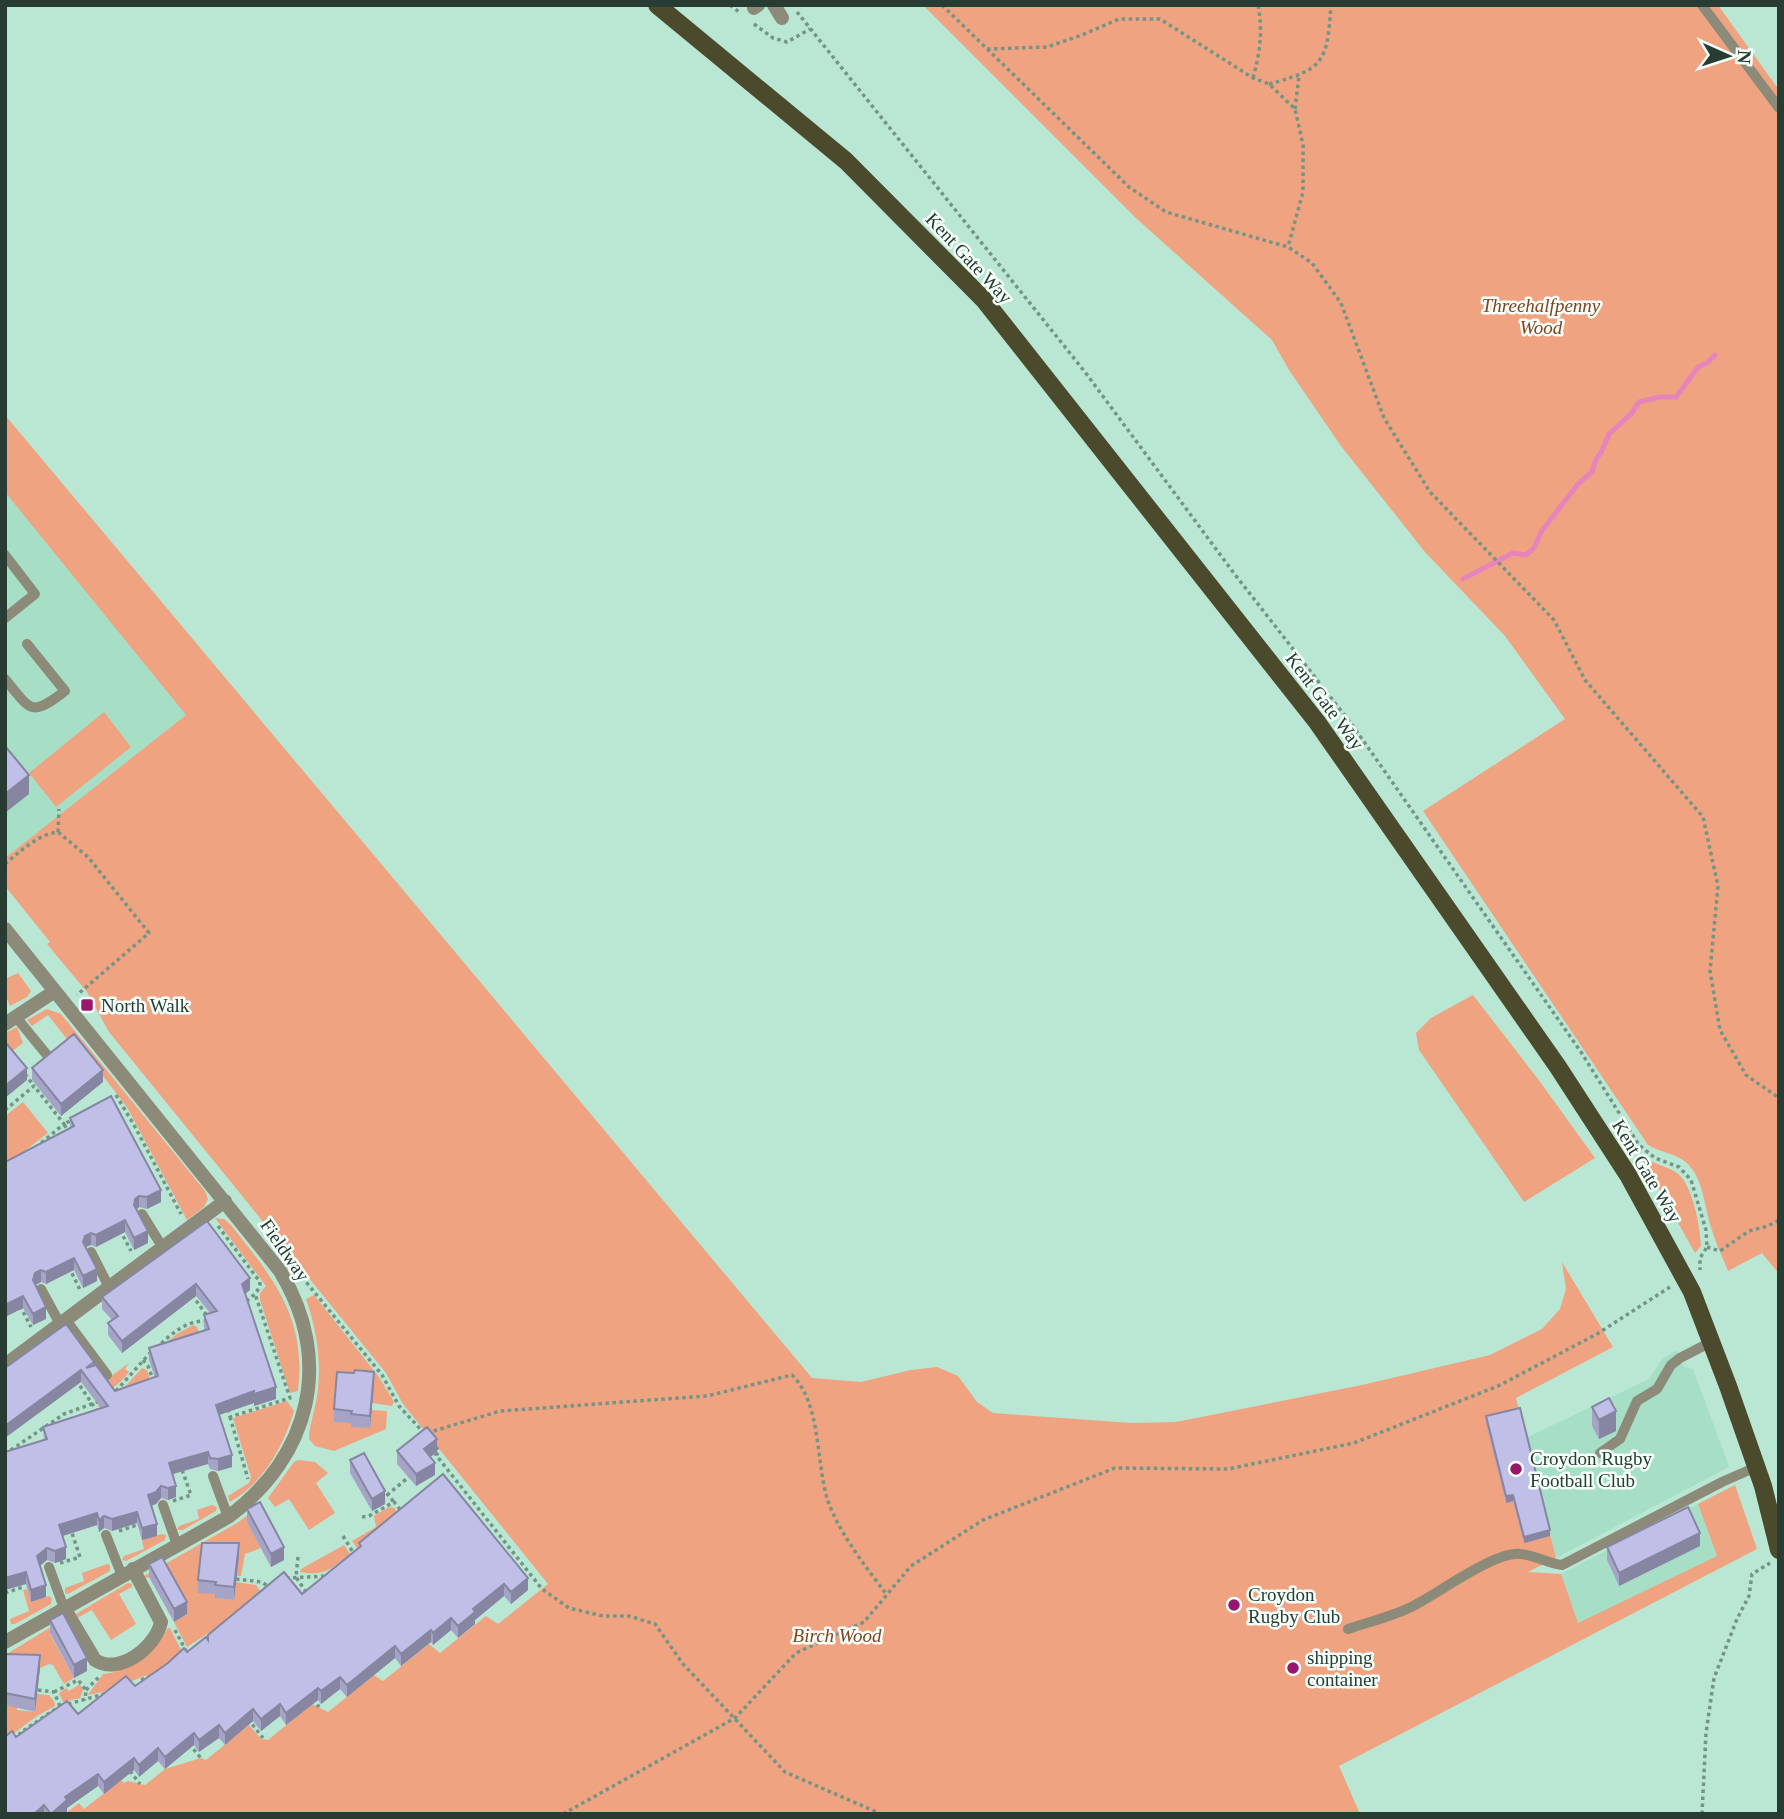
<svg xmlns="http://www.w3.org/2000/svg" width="1784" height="1819" viewBox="0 0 1784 1819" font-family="'Times New Roman',serif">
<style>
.built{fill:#a7dec6}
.green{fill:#efa380}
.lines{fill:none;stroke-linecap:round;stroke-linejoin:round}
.stream{stroke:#e784bc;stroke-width:5}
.path{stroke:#749586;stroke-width:3.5;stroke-dasharray:3.5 3.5;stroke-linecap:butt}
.service{stroke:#8c8b7a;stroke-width:10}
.minor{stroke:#8c8b7a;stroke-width:14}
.primary{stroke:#4c4a2c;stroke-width:18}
.wall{fill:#a5a4c7}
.shaded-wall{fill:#8686a2}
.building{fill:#c0bfe7;stroke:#8686a2;stroke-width:2}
.poi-dot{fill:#98176d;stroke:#f5fffa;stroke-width:2.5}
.labels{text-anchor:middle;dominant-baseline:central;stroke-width:5;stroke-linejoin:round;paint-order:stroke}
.street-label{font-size:19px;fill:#293c33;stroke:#f5fffa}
.park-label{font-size:19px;font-style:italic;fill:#82411f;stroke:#f5fffa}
.poi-label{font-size:19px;fill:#293c33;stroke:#f5fffa;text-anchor:start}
</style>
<rect width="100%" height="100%" fill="#b9e7d3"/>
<path class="built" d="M5,489L186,715L5,858Z
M1677,1350L1684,1367L1693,1369L1729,1467L1556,1558L1526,1438L1649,1379L1662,1359Z
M1698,1504L1717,1556L1577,1624L1561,1574Z"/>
<path class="green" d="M923,5H1718L1779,90V1274L1762,1253L1728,1271C1723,1258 1716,1244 1712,1230C1704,1208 1704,1174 1683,1160C1673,1153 1659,1152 1648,1145L1423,811L1565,719L1505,636L1425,552L1341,446L1289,370L1272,340L1137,219Z
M5,415L812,1378L861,1382L911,1370L937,1367L958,1376L977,1402L993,1413L1132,1423L1176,1422L1362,1385L1490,1355L1542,1329L1560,1309L1566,1289L1562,1262L1613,1347L1516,1398L1556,1558L1528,1572L1561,1574L1578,1623L1717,1556L1698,1504L1735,1485L1757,1549L1339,1766L1360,1814H65L79,1803L84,1809L121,1780L124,1783L128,1781L145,1785L165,1769L201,1758L206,1760L249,1725L261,1739L268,1740L312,1704L328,1712L374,1675L383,1681L429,1644L440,1653L486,1616L498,1624L548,1584L403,1404L386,1373L109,1032L87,992L47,944L50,942L5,886V858L186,715L5,492Z
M104,712L131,747L56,807L29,773Z
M18,973L31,991L27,997L10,1006L5,994V979Z
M1473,995L1538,1079L1595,1158L1524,1202L1419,1050L1416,1033L1431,1018Z
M47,1009L61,1014L205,1191L208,1199L204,1207L187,1220L127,1107L75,1040L70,1043L48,1015L32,1026L27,1020Z
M17,1027L23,1043L11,1052L5,1046V1033Z
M23,1102L48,1133L5,1166V1116Z
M1641,1157C1652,1163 1667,1166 1677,1173C1693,1185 1700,1227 1701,1246L1695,1253Z
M215,1218L224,1219L231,1225C273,1278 307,1318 298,1391L290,1393L260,1300V1293L266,1286Z
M314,1295L379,1377L394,1402L392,1406L372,1403L373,1384L352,1423L370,1428L371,1410L387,1411L386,1429L334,1451L315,1446L309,1439C309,1425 315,1411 317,1396C322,1363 317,1331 306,1299Z
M193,1325L197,1327L202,1343L149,1361L150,1356L177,1334Z
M129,1363L125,1369L129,1372C118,1386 109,1392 93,1398L89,1392Z
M142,1368L147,1370L153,1390L99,1408L98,1405L122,1390Z
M287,1401L294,1411C284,1445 263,1484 230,1502L228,1496L249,1483L251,1477L233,1418Z
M298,1460L315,1462L328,1473L316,1483L335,1513L309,1530L289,1499L275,1507L268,1498L294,1462Z
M212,1505L217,1507L216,1511L183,1530H177L179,1526L199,1519L197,1510Z
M389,1507L395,1508L397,1516L357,1548L352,1541L376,1527L374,1516Z
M252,1512L260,1515L247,1522L261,1548L245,1554L241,1576H237L238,1556L198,1592L216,1594V1598L234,1600L236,1582L256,1585L261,1592L221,1625L187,1647L174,1622L186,1615L162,1570L145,1579L144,1576L237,1523Z
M162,1534L166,1535L165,1540L126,1561L122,1560L124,1556L144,1549L142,1540Z
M344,1545L350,1554C332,1568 325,1577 300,1572L301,1569Z
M107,1564L110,1565V1571L68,1594L65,1593V1588L84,1581L82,1573Z
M128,1583L132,1584V1587L119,1594L136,1624L111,1640L92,1610L77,1618L76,1614Z
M27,1589L32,1602L49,1596L52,1598L51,1604L15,1624H11L10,1619L29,1611L23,1590Z
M59,1622L50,1634L74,1678L64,1684L53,1665L49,1664L40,1668L5,1655Z
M168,1628H170L182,1652L158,1671L103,1692L88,1695L103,1674C133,1671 154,1653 168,1628Z
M80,1684L83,1690L80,1698L63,1702L59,1693L66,1688L69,1691Z
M37,1694L49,1695L55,1703V1706L37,1716L5,1740V1705L17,1706V1710L35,1712Z"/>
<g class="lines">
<path class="stream" d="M1463,579L1513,553L1526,555L1534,548L1541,532L1578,484L1592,472L1596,459L1601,453L1609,434L1631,414L1639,402L1660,397H1676L1698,367L1707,363L1715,355"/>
<path class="path" d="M730,5L739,12
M942,5L1129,187L1166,212L1288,247L1312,263L1341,303L1384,418L1430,492L1554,620L1585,680L1703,817L1718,886L1710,971L1720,1030L1746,1075L1779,1098
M797,12L1085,372L1233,572L1353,726L1581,1052L1639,1145L1655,1158L1679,1167L1691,1180L1706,1230L1707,1247L1700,1258V1270
M754,24L773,38L787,42L810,29
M987,49L1047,47L1082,35L1119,19H1160L1253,78L1269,84L1295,109L1303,145V192L1288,247
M1253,78C1260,53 1263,31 1258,5
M1269,84C1325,69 1327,62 1331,5
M1295,109L1299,76
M58,832L59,809
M5,864C22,850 37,835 58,832L88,857L149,933L77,995
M25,1074L34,1086
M116,1095L134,1125L181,1214
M5,1110L34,1086L64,1124L35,1148
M69,1134L64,1124L72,1120
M218,1226L260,1282C260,1292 251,1297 244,1303
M120,1230L131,1251
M1707,1247L1720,1251L1749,1231L1768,1226L1779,1220
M69,1267L81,1292
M302,1277L382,1375L399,1406L424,1433
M192,1295L208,1317
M20,1306L31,1327
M156,1348C172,1334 184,1321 206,1321
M143,1360L148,1366L154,1383
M76,1380L97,1411
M116,1391L150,1353
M228,1409L230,1417L290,1398L255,1294
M230,1417L248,1479
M427,1433L500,1411L707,1396L792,1375C821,1403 816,1461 827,1498C838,1532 866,1567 887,1595
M436,1447L439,1452L436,1455L542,1589L569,1608L603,1616H629L655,1624L683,1664L785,1772L881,1814
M5,1454L64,1414L100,1401
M382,1488L394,1502
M387,1495L410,1476
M173,1501L191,1495L181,1467
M362,1517L369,1516L394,1502L402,1512
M119,1531L134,1526L133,1522
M343,1536L354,1554
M298,1557L296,1577L308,1595
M60,1563L80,1557L71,1530
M286,1578L327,1576
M236,1579L262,1582L270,1588
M5,1593L23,1587L21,1580
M175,1630L186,1651
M141,1680L153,1675
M38,1690L54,1692L60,1706
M86,1690L99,1677
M54,1692L78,1680L86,1690L85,1700
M313,1699L319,1707
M68,1704L104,1694
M248,1719L263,1738
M22,1735L20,1733L60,1706
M189,1744L201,1758
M130,1771L140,1784
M563,1814L735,1718L796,1653L864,1622L911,1566L983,1520L1115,1468L1228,1469L1354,1443L1498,1386L1597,1334L1670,1287
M1702,1814L1706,1733L1714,1678L1737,1619L1749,1596L1752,1574L1770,1563"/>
<path class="service" d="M1702,5L1779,108
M5,555L35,594L5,618
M5,679C31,710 30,718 65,691L27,644
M16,1017L47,1055
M142,1214L163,1248
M91,1252L109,1287
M41,1289L60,1324
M66,1320L107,1375
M1600,1453L1620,1439L1637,1401L1657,1389L1671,1365L1680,1358L1711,1342
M213,1476L228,1517
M163,1505L177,1545
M106,1535L122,1576
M49,1567L64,1608
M1348,1629C1368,1622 1390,1617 1409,1608C1435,1596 1494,1551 1520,1554C1534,1555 1548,1563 1562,1565L1722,1482L1756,1467"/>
<path class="minor" d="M774,5L782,18
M754,8L758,5
M5,929L280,1271C334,1360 311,1456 228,1517L5,1642
M5,1024L55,991
M5,1365L225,1201
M64,1608L95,1660C119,1676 156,1647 161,1622L133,1569"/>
<path class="primary" d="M657,5L846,161L984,300L1317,722L1558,1067L1628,1175L1692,1292L1728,1386L1763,1486L1779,1550"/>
</g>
<path class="wall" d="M32,1068L103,1082L61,1116L32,1080Z
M70,1118L161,1202L147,1209L139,1207L137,1210L148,1243L134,1250L125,1232L96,1247L91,1245L86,1247L97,1281L83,1288L74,1270L46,1284L41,1282L35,1285L46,1319L33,1325L23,1308L5,1317V1162L70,1128Z
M207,1221L250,1290L245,1294L276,1399L254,1406V1403L219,1415L232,1467L218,1471L210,1469L208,1464L173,1474L176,1497L168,1500L161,1498L156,1504L151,1506L157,1536L142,1540L137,1523L112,1531L104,1528L99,1532L97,1525L63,1536L66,1559L55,1563L47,1560L40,1566L46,1597L31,1602L26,1584L5,1590L44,1440L43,1427L101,1408L81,1382L5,1368L94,1366L115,1391L155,1378L149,1360V1348L205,1331L204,1327V1315L210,1313L196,1296L122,1353L108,1335V1323L112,1320L102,1309V1297Z
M374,1384L370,1428L351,1427V1423L334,1422V1409Z
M1592,1407L1616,1431L1599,1439L1592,1426Z
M1486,1416L1550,1536L1524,1543L1513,1501L1506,1503L1486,1423Z
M397,1451L437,1452L430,1457L435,1475L416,1486L397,1464Z
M350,1460L385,1504L372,1511L350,1473Z
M247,1509L284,1560L271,1567L247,1522Z
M359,1543L528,1590L511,1604L504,1596L475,1620V1624L458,1638L451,1630L433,1645L431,1642L401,1666L395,1658L347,1697L340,1689L321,1704L318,1700L286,1725L280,1716L261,1731L253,1721L225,1745L219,1738L199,1752L194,1745L165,1769L158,1761L139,1777L134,1770L104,1794L98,1786L67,1808V1812L65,1814H5L16,1737L78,1714L135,1686L187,1652L208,1640L302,1594L359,1548Z
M1700,1546L1619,1586L1607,1560V1547Z
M239,1556L234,1600L215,1598V1594L198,1593V1580Z
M149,1564L187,1614L174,1622L149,1577Z
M50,1620L87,1671L74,1678L50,1633Z
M5,1654L40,1668L35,1712L5,1705Z"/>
<path class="shaded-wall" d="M29,775V794L5,813V794Z
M27,1068V1080L5,1098V1086Z
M103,1070V1082L61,1116V1104Z
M161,1190V1202L147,1209V1197Z
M139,1196V1207L135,1211L134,1205L135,1199Z
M125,1220V1232L96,1247V1235Z
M148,1231V1243L134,1250V1238Z
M91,1233V1245L85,1247L83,1242L85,1236Z
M74,1258V1270L46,1284V1272Z
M97,1269V1281L83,1288V1276Z
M41,1270V1282L35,1285L33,1280L35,1273Z
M250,1278V1290L242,1296V1284Z
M196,1284V1296L122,1353V1341Z
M23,1296V1308L5,1317V1305Z
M46,1307V1319L33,1325V1314Z
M81,1370V1382L5,1438V1426Z
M374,1372V1384L370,1428V1416Z
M276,1387V1399L254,1406V1394Z
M254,1391V1403L216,1416V1405Z
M1616,1411V1431L1599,1439V1420Z
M437,1439V1452L424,1462V1449Z
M208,1452V1464L169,1475V1463Z
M232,1455V1467L218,1471V1459Z
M435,1463V1475L416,1486V1474Z
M161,1486V1498L156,1504L148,1507V1495Z
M176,1486V1497L168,1500V1488Z
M385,1491V1504L372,1511V1499Z
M1513,1495V1501L1506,1503V1496Z
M137,1512V1523L112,1531V1519Z
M97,1513V1525L59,1537V1525Z
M104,1516V1528L99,1532V1520Z
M157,1524V1536L142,1540V1528Z
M1550,1530V1536L1524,1543V1537Z
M1700,1533V1546L1619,1586V1573Z
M239,1543V1556L234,1600V1587Z
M66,1547V1559L55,1563V1551Z
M284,1547V1560L271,1567V1554Z
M47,1548V1560L37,1568V1556Z
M26,1572V1584L5,1590V1578Z
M528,1578V1590L511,1604V1592Z
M504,1584V1596L475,1620V1624L458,1638V1626L473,1609Z
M46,1585V1597L31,1602V1590Z
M187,1602V1614L174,1622V1609Z
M451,1618V1630L433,1645V1633Z
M431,1630V1642L401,1666V1654Z
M395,1646V1658L347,1697V1685Z
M40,1655V1668L35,1712V1699Z
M87,1658V1671L74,1678V1665Z
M340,1677V1689L321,1704V1691Z
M318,1688V1700L286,1725V1713Z
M280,1704V1716L261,1731V1719Z
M253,1709V1721L225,1745V1733Z
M219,1725V1738L199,1752V1740Z
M194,1733V1745L165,1769V1757Z
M158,1748V1761L139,1777V1765Z
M134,1758V1770L104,1794V1782Z
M98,1774V1786L67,1808V1812L65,1814H51L65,1797Z
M44,1805V1814H34Z"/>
<path class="building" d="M5,746L29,775L5,794Z
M74,1034L103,1070L61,1104L32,1068Z
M5,1042L27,1068L5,1086Z
M111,1096L161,1190L147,1197L139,1196L135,1199L134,1205L148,1231L134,1238L125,1220L96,1235L91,1233L85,1236L83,1242L97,1269L83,1276L74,1258L46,1272L41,1270L35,1273L33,1280L46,1307L33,1314L23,1296L5,1305V1162L74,1126L70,1118Z
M207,1221L250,1278L242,1284L276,1387L254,1394V1391L216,1405L232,1455L218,1459L210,1458L208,1452L169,1463L176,1486L168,1488L161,1486L156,1492L148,1495L157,1524L142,1528L137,1512L112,1519L104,1516L99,1520L97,1513L59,1525L66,1547L55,1551L47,1548L37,1556L46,1585L31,1590L26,1572L5,1578V1452L47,1439L43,1427L108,1406L81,1370L5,1426V1368L66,1324L94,1362L86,1368L96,1365L115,1391L158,1376L149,1348L209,1329L204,1315L217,1311L196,1284L122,1341L108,1323L118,1316L102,1297Z
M355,1370L374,1372L370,1416L351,1414L352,1411L334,1409L337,1372L354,1373Z
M1609,1398L1616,1411L1599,1420L1592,1407Z
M1520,1408L1550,1530L1524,1537L1513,1495L1506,1496L1486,1416Z
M427,1427L437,1439L424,1449L435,1463L416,1474L397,1451Z
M364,1453L385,1491L372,1499L350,1460Z
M443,1474L528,1578L511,1592L504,1584L473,1609L475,1612L458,1626L451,1618L433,1633L431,1630L401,1654L395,1646L347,1685L340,1677L321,1691L318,1688L286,1713L280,1704L261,1719L253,1709L225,1733L219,1725L199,1740L194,1733L165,1757L158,1748L139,1765L134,1758L104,1782L98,1774L65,1797L67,1800L51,1814L44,1805L34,1814H5V1737L12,1731L16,1737L67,1701L78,1714L126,1676L135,1686L168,1663L184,1648L187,1652L206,1637L208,1640V1635L284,1572L302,1594L361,1546L359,1543Z
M260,1502L284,1547L271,1554L247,1509Z
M1688,1507L1700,1533L1619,1573L1607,1547Z
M202,1543H239L234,1587L215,1585L216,1582L198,1580Z
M162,1557L187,1602L174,1609L149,1564Z
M63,1613L87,1658L74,1665L50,1620Z
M5,1654L40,1655L35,1699L5,1693Z"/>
<g class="poi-dot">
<rect x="80" y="998" width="14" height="14" rx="3.5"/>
<circle cx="1516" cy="1469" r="7"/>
<circle cx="1234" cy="1605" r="7"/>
<circle cx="1293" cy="1668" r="7"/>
</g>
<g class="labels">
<g class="street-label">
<text transform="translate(969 258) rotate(47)">Kent Gate Way</text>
<text transform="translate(1325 701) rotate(53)">Kent Gate Way</text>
<text transform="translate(1647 1171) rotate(59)">Kent Gate Way</text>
<text transform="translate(285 1250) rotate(55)">Fieldway</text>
</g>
<g class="park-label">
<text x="1541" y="305">Threehalfpenny<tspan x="1541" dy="22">Wood</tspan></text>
<text x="837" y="1635">Birch Wood</text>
</g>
<g class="poi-label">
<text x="101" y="1005">North Walk</text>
<text x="1530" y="1458">Croydon Rugby<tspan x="1530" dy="22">Football Club</tspan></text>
<text x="1248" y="1594">Croydon<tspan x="1248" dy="22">Rugby Club</tspan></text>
<text x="1307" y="1657">shipping<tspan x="1307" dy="22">container</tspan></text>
</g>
</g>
<rect width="1784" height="1819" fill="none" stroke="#293c33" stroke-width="14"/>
<g transform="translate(1728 56) rotate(93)" stroke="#f5fffa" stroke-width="5" paint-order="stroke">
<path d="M0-5L12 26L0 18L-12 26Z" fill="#293c33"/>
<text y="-10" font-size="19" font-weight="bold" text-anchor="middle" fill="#293c33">N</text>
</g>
</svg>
